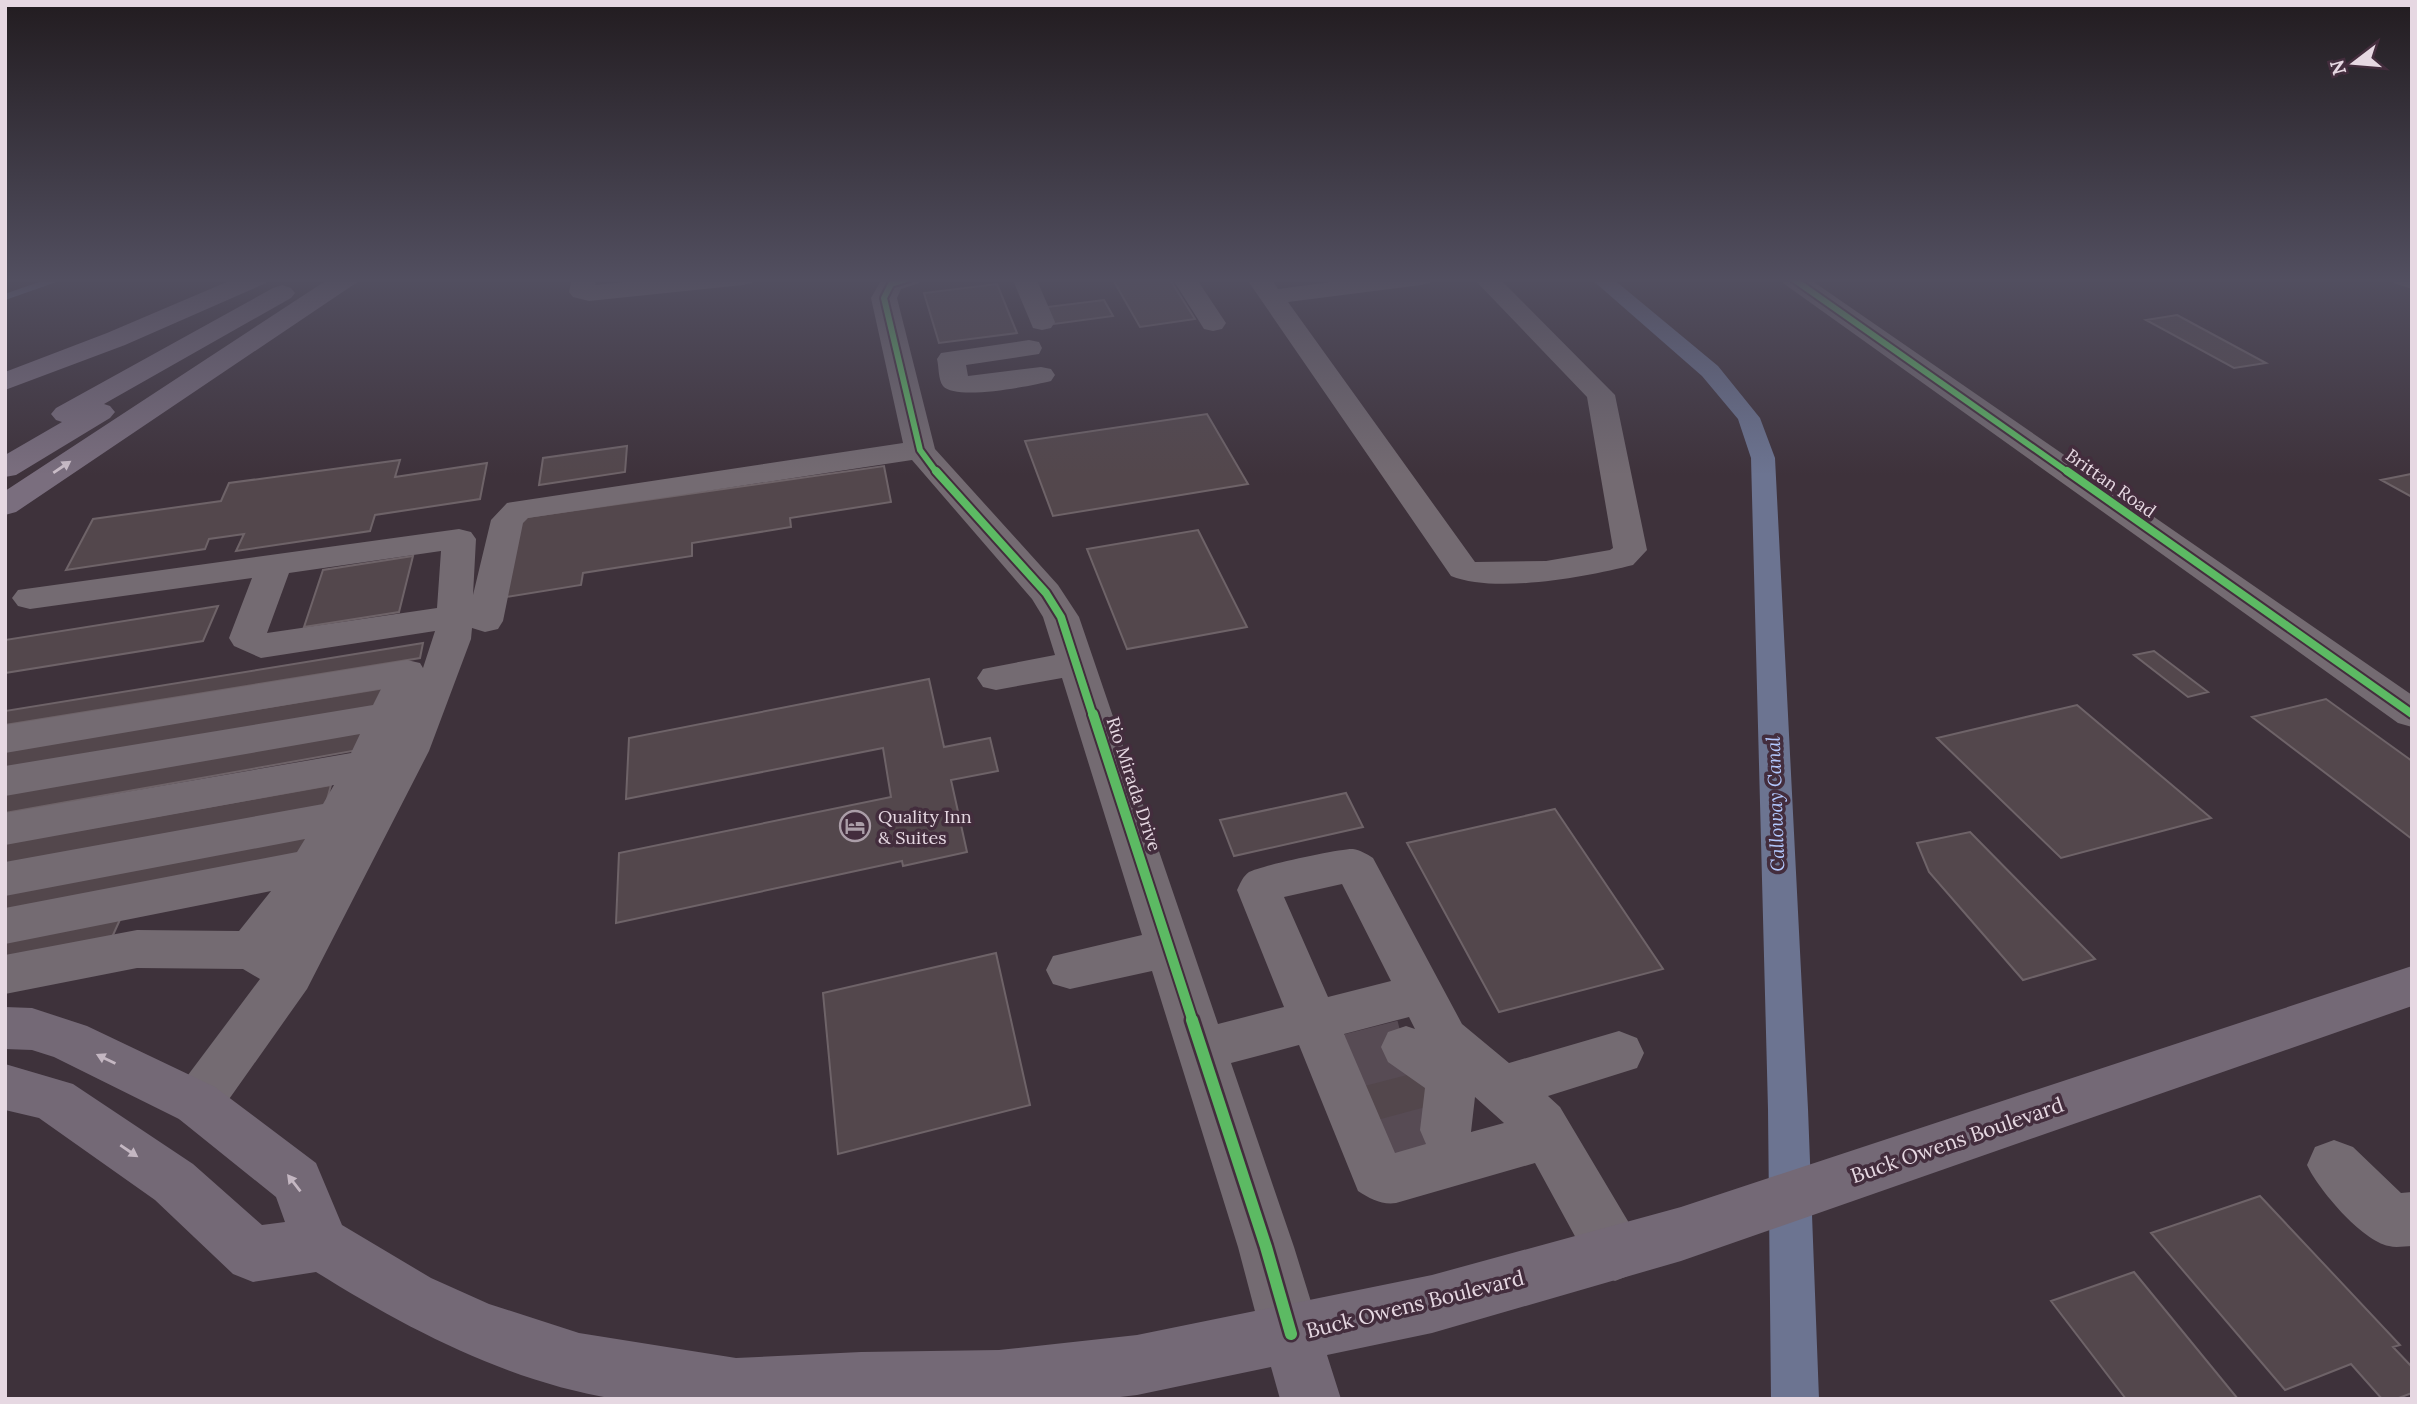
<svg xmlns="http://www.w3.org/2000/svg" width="2417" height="1404" viewBox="0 0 2417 1404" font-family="Lora,serif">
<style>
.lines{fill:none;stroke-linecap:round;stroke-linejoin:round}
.stream{stroke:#6c7491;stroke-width:6}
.canal{fill:#6c7491;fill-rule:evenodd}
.building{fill:#53474c;stroke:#6e6368;stroke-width:2}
.minor-tunnel{stroke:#574b54;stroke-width:55;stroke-dasharray:55 27;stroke-linecap:butt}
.minor{fill:#746b72;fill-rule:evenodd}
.major{fill:#746976;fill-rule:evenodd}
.highway{fill:#7a6e7e;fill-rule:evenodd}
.cycleway-far3-casing{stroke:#432d3d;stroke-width:10}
.cycleway-far2-casing{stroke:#432d3d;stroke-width:12}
.cycleway-far1-casing{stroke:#432d3d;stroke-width:14}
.cycleway-casing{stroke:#432d3d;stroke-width:17}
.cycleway-far3{stroke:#5cba63;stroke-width:6}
.cycleway-far2{stroke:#5cba63;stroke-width:8}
.cycleway-far1{stroke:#5cba63;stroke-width:10}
.cycleway{stroke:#5cba63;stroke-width:12}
.oneway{fill:#cbbec9}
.oneway2{fill:#c4b7c2}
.labels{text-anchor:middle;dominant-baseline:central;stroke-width:7;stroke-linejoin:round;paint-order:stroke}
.street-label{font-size:18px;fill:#e6d8e2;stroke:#432d3d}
.poi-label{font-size:18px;fill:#e6d8e2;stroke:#432d3d;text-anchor:start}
.water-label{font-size:19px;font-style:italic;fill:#b3c8fe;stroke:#432d3d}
.near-street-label{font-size:21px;fill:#e6d8e2;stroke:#432d3d}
</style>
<rect width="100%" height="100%" fill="#3e323b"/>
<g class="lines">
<path class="stream" d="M5,297L59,278"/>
<path class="canal" d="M1590,278H1612L1718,366L1760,418L1775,458L1808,1109L1819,1399H1771L1768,1109L1751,458L1738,419L1702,376Z"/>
</g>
<path class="building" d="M1112,278H1169L1195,319L1140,327Z
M997,284L1017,333L939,343L924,293Z
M1104,300L1113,316L1054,324L1047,307Z
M2177,315L2266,363L2234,368L2146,320Z
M1207,414L1248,484L1053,516L1025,441Z
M627,446L625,472L539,485L543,458Z
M400,460L395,477L487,463L480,499L375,515L370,531L236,551L244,534L209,539L205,549L66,570L93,519L221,501L229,483Z
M884,466L891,502L790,518L791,527L692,543V556L583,573L581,585L506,597L520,518Z
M2411,474L2412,497L2381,480Z
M1198,530L1247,627L1127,649L1087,549Z
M413,556L399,612L304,627L323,570Z
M218,606L203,641L5,673V640Z
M423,643L420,658L5,725V711Z
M2154,651L2208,692L2188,697L2134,655Z
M929,679L944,747L990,738L998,771L951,780L967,852L903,866L902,861L616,923L619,853L891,797L883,748L626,799L629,738Z
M385,688L380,708L5,771V750Z
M2326,699L2412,761V839L2252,717Z
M2077,705L2211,818L2061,858L1937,738Z
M364,728L358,750L5,813V790Z
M331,785L325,807L5,866V843Z
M1346,793L1363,827L1234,856L1220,820Z
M1555,809L1663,969L1499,1012L1407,843Z
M310,831L302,860L5,916V888Z
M1970,832L2095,959L2023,980L1929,872L1917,843Z
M123,913L108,946L5,966V935Z
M996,953L1030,1105L838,1154L823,993Z
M1396,1024L1455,1148L1393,1165L1340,1037Z
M2260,1196L2400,1345L2393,1347L2412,1367V1393L2396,1399H2382L2351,1364L2285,1390L2151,1233Z
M2134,1272L2238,1399H2126L2051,1301Z"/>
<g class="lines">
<path class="minor-tunnel" d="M1351,1061L1406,1047
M1386,1146L1446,1130"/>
<path class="minor" d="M572,278H596L595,285L666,278H755L752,283L743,285L589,301L573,297L569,292Z
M922,278L919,283L901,289L897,298L935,449L1058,585L1079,617L1218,1024L1284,1007L1237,890C1240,884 1243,876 1249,872C1259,866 1342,848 1353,849C1360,850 1367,854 1373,858L1462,1024L1509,1063L1619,1031L1637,1038L1644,1053L1637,1068L1548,1096L1560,1107L1635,1233L1643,1253L1635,1273L1615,1281L1595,1273L1535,1163L1396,1203C1382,1205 1370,1199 1358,1191L1299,1045L1231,1063L1294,1247L1321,1334L1312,1355L1291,1364L1270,1355L1261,1334L1238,1247L1152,971L1070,989L1053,984L1046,970L1053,956L1142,935L1062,678L996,690L983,687L977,678L983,669L1055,655L1043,617L1032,599L912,460L528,518L523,523L503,621L498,629L485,632L472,628L471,639L429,751L307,989L215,1119L197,1126L179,1119L171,1103L179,1087L260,979L243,969L137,968L5,994V955L137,930L239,931L271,891L5,944V908L297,852L305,839L5,896V862L323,804L334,785L5,845V813L351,753L360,734L5,796V766L373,705L381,689L5,753V725L407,660L420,663L423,668L435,631L261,658L234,646L229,638L252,578L30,609L18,606L12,598L18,590L459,529L471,532L476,539L473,595L491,520L507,503L903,443L871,298L882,279ZM441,551L437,608L267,633L289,573ZM1342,884L1391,981L1328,997L1284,897ZM1409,1017L1415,1029L1406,1026L1388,1032L1381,1047L1388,1062L1425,1088L1420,1130L1426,1144L1395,1153L1344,1034ZM1475,1097L1504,1123L1471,1132Z
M1012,278H1036L1055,322L1051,328L1042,330L1033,328Z
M1172,278H1196L1226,323L1222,329L1213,331L1204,329Z
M1246,278H1271L1278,289L1362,278H1433L1430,283L1421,285L1288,302L1475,562L1546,561L1610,550L1613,548L1587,397L1473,278H1499L1615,395L1647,550L1633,565C1586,577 1495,594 1451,576Z
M1780,278H1808L2412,695V727L2398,723L1783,283Z
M2391,278H2412V289L2394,283Z
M1029,340L1039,342L1042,348L1039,354L966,365L968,376L1041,367L1051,369L1055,375L1051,381C1031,386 956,401 943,386C938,379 939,367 937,359L941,353Z
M2334,1140L2353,1147L2401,1193L2412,1192V1246C2405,1246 2396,1248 2389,1246C2362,1241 2318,1189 2307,1165L2315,1147Z"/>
<path class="major" d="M2412,966V1006L1681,1261L1432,1333L1327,1355L1341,1399H1280L1271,1367L1137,1395L1103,1399H615C506,1381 408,1329 316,1272L253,1282L233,1274L155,1200L39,1118L5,1110V1064L73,1084L193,1164L262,1225L285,1222L276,1197L179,1119L54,1057L32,1050L5,1049V1007L32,1008L87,1026L215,1087L316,1163L342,1225L431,1278L489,1304L579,1333L736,1358L861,1352L999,1350L1137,1335L1432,1275L1681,1207Z"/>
<path class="highway" d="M236,278H269L266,283L125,345L5,390V372L107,333Z
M330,278H359L356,283L16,512L5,515V491Z
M282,285L291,288L295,293L291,298L104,404L110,406L115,412L110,418L16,475L5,477V455L62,422L56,420L51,414L56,408L273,288Z"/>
<g class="cycleway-far3-casing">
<path id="cycleway-far3" d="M910,278L891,284L884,298L920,450L937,473
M1792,278L2069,473"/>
</g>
<g class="cycleway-far2-casing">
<path id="cycleway-far2" d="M936,471L1046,593L1061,617L1093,716
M2067,471L2412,714"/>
</g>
<g class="cycleway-far1-casing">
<path id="cycleway-far1" d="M1093,714L1193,1022"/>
</g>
<g class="cycleway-casing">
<path id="cycleway" d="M1192,1020L1266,1247L1291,1334"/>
</g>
<use href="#cycleway-far3" class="cycleway-far3"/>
<use href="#cycleway-far2" class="cycleway-far2"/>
<use href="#cycleway-far1" class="cycleway-far1"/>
<use href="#cycleway" class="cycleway"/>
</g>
<defs><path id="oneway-solid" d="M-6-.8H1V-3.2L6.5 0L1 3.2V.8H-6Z" transform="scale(1.75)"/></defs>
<use class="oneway" href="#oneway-solid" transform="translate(62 467) rotate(-34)"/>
<g class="oneway2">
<use href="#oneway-solid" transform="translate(106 1059) rotate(-154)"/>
<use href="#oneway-solid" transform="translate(129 1151) rotate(34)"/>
<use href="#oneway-solid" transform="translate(294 1183) rotate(-128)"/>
</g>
<linearGradient id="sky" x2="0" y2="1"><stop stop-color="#221c20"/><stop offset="0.59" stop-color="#524f60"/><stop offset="1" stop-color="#524f60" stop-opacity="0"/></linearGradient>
<rect width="2417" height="475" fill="url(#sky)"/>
<defs>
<g id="hotel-ring" transform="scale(1.575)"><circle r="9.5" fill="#432d3d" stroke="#ab9ea8" stroke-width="1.5"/><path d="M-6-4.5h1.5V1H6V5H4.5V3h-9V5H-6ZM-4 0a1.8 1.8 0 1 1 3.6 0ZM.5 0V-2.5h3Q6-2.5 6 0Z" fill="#ab9ea8"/></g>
</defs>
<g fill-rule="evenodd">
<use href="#hotel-ring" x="855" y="826"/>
</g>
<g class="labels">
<g class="street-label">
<text transform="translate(2111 483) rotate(35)">Brittan Road</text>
<text transform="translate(1134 784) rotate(72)">Rio Mirada Drive</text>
</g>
<g class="poi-label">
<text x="878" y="816">Quality Inn<tspan x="878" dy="21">&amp; Suites</tspan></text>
</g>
<g class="water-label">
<text transform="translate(1775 804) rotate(-92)">Calloway Canal</text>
</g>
<g class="near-street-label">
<text transform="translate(1957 1140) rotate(-19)">Buck Owens Boulevard</text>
<text transform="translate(1415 1304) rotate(-14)">Buck Owens Boulevard</text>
</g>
</g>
<rect width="2417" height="1404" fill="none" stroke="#e6d8e2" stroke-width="14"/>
<g transform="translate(2354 63) rotate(254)" stroke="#432d3d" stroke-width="5" paint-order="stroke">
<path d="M0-5L12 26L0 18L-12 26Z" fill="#e6d8e2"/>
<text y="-10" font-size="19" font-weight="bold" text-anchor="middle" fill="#e6d8e2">N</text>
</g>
</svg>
